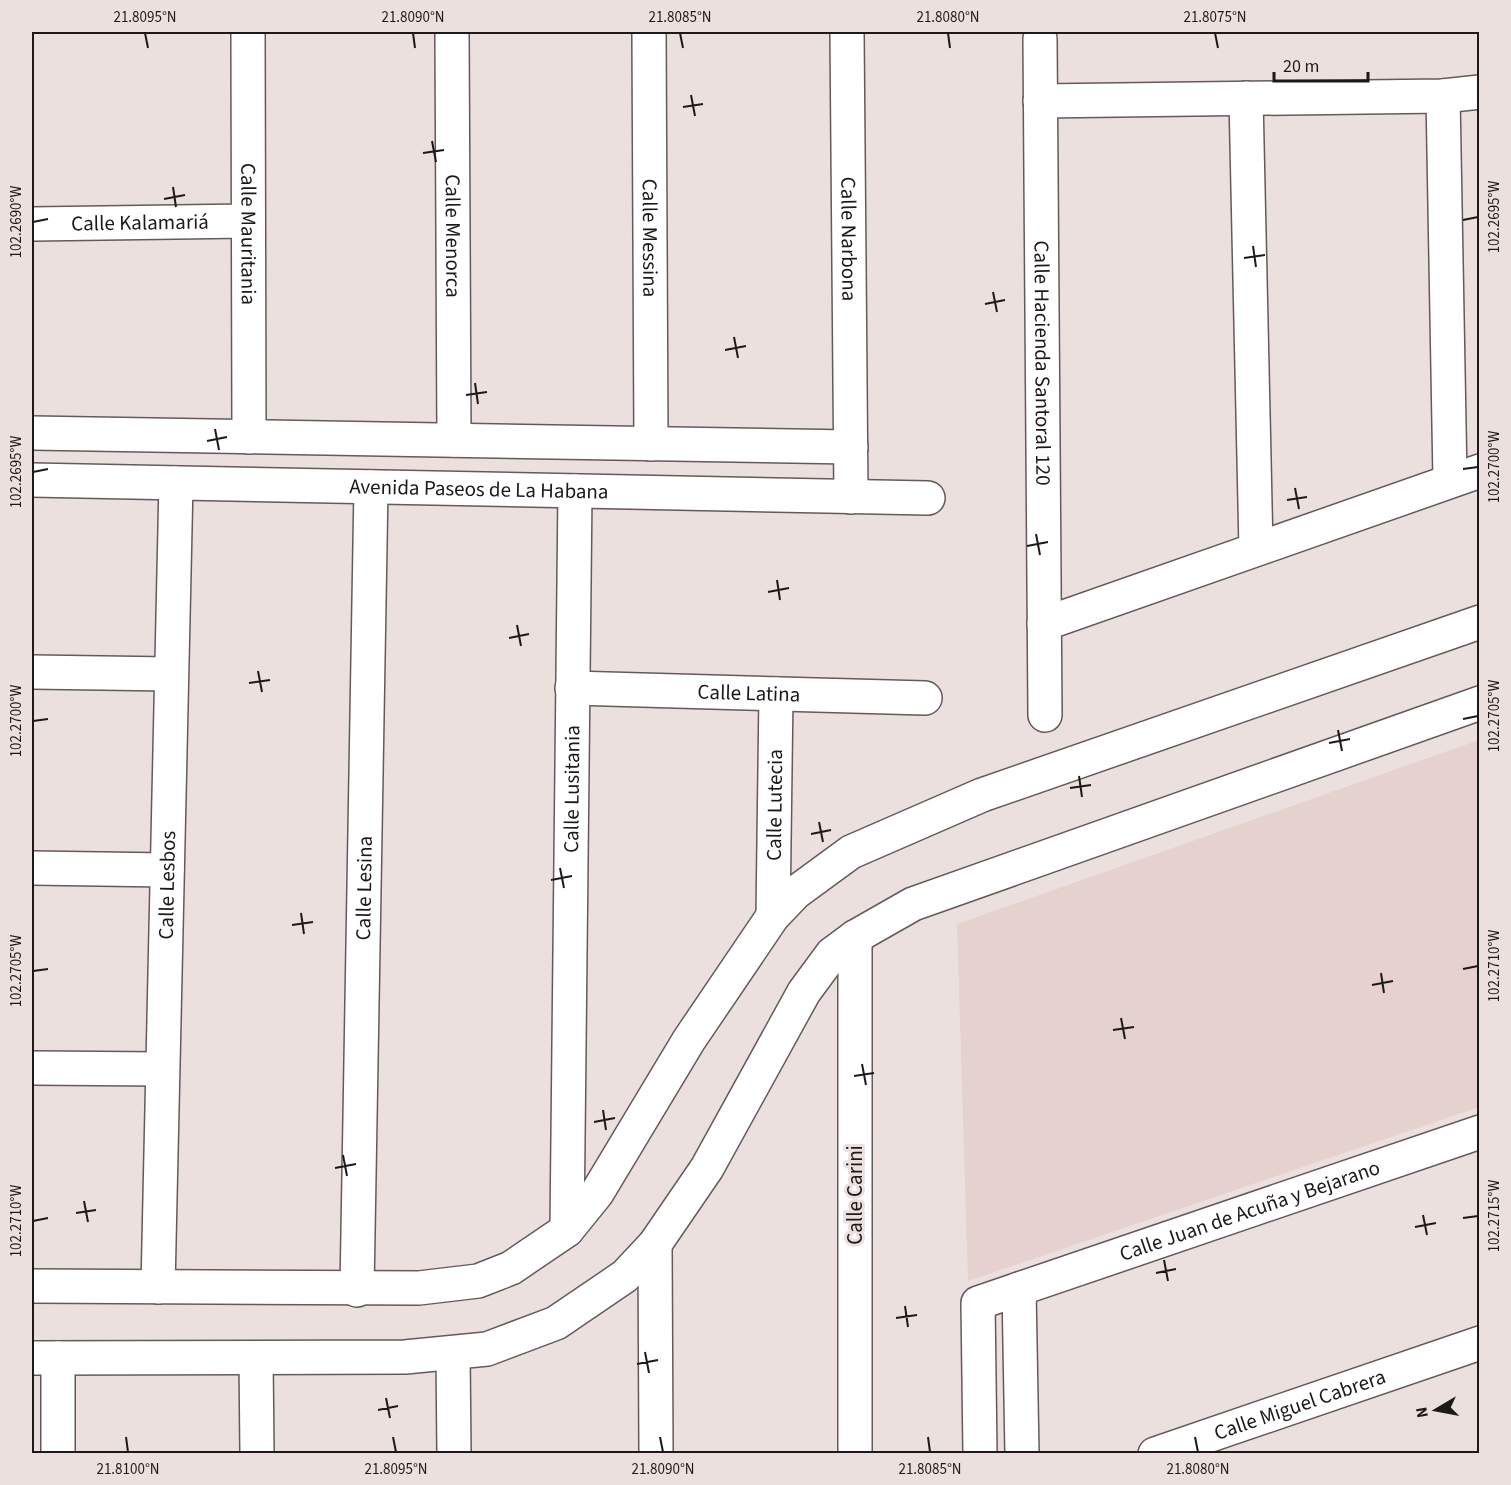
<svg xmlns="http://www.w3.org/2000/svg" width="1511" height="1485" viewBox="0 0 1511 1485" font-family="'Source Sans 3',sans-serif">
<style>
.built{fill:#e5d1ce}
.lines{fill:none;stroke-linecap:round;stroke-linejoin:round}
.minor-casing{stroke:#645a59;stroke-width:36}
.minor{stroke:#fff;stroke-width:33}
.ticks{fill:none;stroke:#1d1918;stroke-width:2}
.labels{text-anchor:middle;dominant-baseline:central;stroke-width:6;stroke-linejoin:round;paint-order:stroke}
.street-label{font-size:21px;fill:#1d1918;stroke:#ece0de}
.neatline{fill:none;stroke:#1d1918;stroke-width:2}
.ticks-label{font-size:15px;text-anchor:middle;fill:#1d1918}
</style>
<rect width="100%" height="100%" fill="#ece0de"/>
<path class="built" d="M1479,740V1107L968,1281L957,924Z"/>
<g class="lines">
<g class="minor-casing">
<g id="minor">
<path id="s1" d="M248,32L249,437"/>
<path id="s2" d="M452,32L454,440"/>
<path id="s3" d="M649,32L651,444"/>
<path id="s4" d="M847,32L851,497"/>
<path id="s5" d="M1040,39L1045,715"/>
<path d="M1443,96L1450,480"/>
<path d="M1246,98L1256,549"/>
<path d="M1040,101L1443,96L1480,92"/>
<path id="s6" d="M32,224L248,221"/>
<path d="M32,433L851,447"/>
<path id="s7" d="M32,480L928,498"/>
<path d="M1044,624L1480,471"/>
<path d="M32,672L171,674"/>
<path id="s8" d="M572,688L925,698"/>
<path d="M32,868L167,870"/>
<path id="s9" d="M773,916L776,694"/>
<path d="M855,937V1454"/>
<path d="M32,1068L162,1069"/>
<path id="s10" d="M567,1230L575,491"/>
<path d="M655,1244L656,1454"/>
<path d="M32,1286L419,1288L478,1281L511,1268L567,1230L597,1193L689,1040L773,916L795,893L851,852L982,795L1480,622"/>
<path id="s11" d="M158,1287L176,483"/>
<path d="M1019,1289L1022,1454"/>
<path id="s12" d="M357,1290L371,487"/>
<path d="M453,1353L454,1454"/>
<path d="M32,1358L405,1357L487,1349L556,1323L625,1276L655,1244L707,1168L804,992L832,954L855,937L913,904L1480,703"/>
<path d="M256,1358L257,1454"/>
<path d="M58,1454V1358"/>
<path id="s13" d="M980,1454L978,1303L1480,1132"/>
<path id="s14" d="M1155,1454L1480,1343"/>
</g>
</g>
<use href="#minor" class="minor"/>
</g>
<path class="ticks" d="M145,33L148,48M413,33L415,48M680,33L683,48M948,33L950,48M1215,33L1218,48M691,95L695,116M683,107L703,104M432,141L436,162M423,153L444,150M173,187L176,207M164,199L185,195M1463,220L1478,217M33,222L48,219M1253,246L1256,267M1244,258L1265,255M993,292L997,312M985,304L1005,300M734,337L738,358M725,350L746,346M475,383L478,404M466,395L487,392M215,429L219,450M207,441L227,437M1463,469L1478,467M33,472L48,469M1295,488L1299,509M1287,500L1307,497M1036,534L1040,555M1027,546L1048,542M777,580L780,600M768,592L789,588M517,625L521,646M509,638L529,634M258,671L262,692M249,683L270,680M1463,719L1478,716M33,721L48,719M1338,730L1342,751M1329,743L1350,739M1079,776L1082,797M1070,788L1091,785M819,822L823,842M811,834L831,830M560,868L564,888M551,880L572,876M301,913L304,934M292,925L313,922M1463,969L1478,966M33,971L48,969M1381,973L1384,993M1372,985L1393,981M1121,1018L1125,1039M1113,1030L1134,1027M862,1064L866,1085M854,1076L874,1073M603,1110L606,1130M594,1122L615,1118M343,1155L347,1176M335,1168L356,1164M84,1201L88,1222M76,1213L96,1210M1423,1215L1427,1235M1463,1218L1478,1216M33,1221L48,1218M1415,1227L1436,1223M1164,1260L1168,1281M1156,1273L1176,1269M905,1306L908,1327M896,1318L917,1315M645,1352L649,1373M637,1364L658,1360M386,1398L390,1418M378,1410L398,1406M126,1437L128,1452M393,1437L396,1452M660,1437L663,1452M928,1437L930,1452M1195,1437L1198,1452"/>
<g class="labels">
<g class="street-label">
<text stroke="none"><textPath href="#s6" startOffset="108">Calle Kalamariá</textPath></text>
<text stroke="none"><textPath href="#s1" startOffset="202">Calle Mauritania</textPath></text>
<text stroke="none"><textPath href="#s2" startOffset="204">Calle Menorca</textPath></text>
<text stroke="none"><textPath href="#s3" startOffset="206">Calle Messina</textPath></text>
<text stroke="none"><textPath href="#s4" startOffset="207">Calle Narbona</textPath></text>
<text stroke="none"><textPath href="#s5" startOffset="324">Calle Hacienda Santoral 120</textPath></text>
<text stroke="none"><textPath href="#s7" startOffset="447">Avenida Paseos de La Habana</textPath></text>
<text stroke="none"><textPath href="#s8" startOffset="177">Calle Latina</textPath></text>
<text stroke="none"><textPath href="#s10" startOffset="441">Calle Lusitania</textPath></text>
<text stroke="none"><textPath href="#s9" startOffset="111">Calle Lutecia</textPath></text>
<text stroke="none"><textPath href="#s11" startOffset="402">Calle Lesbos</textPath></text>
<text stroke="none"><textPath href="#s12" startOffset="402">Calle Lesina</textPath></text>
<text transform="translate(855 1195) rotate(-90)">Calle Carini</text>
<text stroke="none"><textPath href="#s13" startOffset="438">Calle Juan de Acuña y Bejarano</textPath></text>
<text stroke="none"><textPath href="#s14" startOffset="153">Calle Miguel Cabrera</textPath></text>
</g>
</g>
<rect width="1511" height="1485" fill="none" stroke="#ece0de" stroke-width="66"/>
<g transform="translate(1436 1410) rotate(260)" stroke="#ece0de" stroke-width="4.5" paint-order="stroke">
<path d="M0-4.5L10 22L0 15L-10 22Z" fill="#1d1918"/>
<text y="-9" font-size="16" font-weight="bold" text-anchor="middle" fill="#1d1918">N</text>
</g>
<path d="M1274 72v9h94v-9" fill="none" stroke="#1d1918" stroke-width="3"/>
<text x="1283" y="72" font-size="18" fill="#1d1918" stroke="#ece0de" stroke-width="4.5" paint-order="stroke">20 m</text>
<rect x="33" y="33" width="1445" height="1419" class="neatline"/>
<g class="ticks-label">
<text x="145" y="22">21.8095°N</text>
<text x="413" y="22">21.8090°N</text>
<text x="680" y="22">21.8085°N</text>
<text x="948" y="22">21.8080°N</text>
<text x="1215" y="22">21.8075°N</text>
<text transform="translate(1494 217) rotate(-90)" y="5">102.2695°W</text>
<text transform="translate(16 222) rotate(-90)" y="5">102.2690°W</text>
<text transform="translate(1494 467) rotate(-90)" y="5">102.2700°W</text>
<text transform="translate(16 472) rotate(-90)" y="5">102.2695°W</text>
<text transform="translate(1494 716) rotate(-90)" y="5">102.2705°W</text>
<text transform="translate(16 721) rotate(-90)" y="5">102.2700°W</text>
<text transform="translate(1494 966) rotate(-90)" y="5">102.2710°W</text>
<text transform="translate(16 971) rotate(-90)" y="5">102.2705°W</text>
<text transform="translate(1494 1216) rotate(-90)" y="5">102.2715°W</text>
<text transform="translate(16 1221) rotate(-90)" y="5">102.2710°W</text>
<text x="128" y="1474">21.8100°N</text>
<text x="396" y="1474">21.8095°N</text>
<text x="663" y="1474">21.8090°N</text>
<text x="930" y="1474">21.8085°N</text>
<text x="1198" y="1474">21.8080°N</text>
</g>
</svg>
